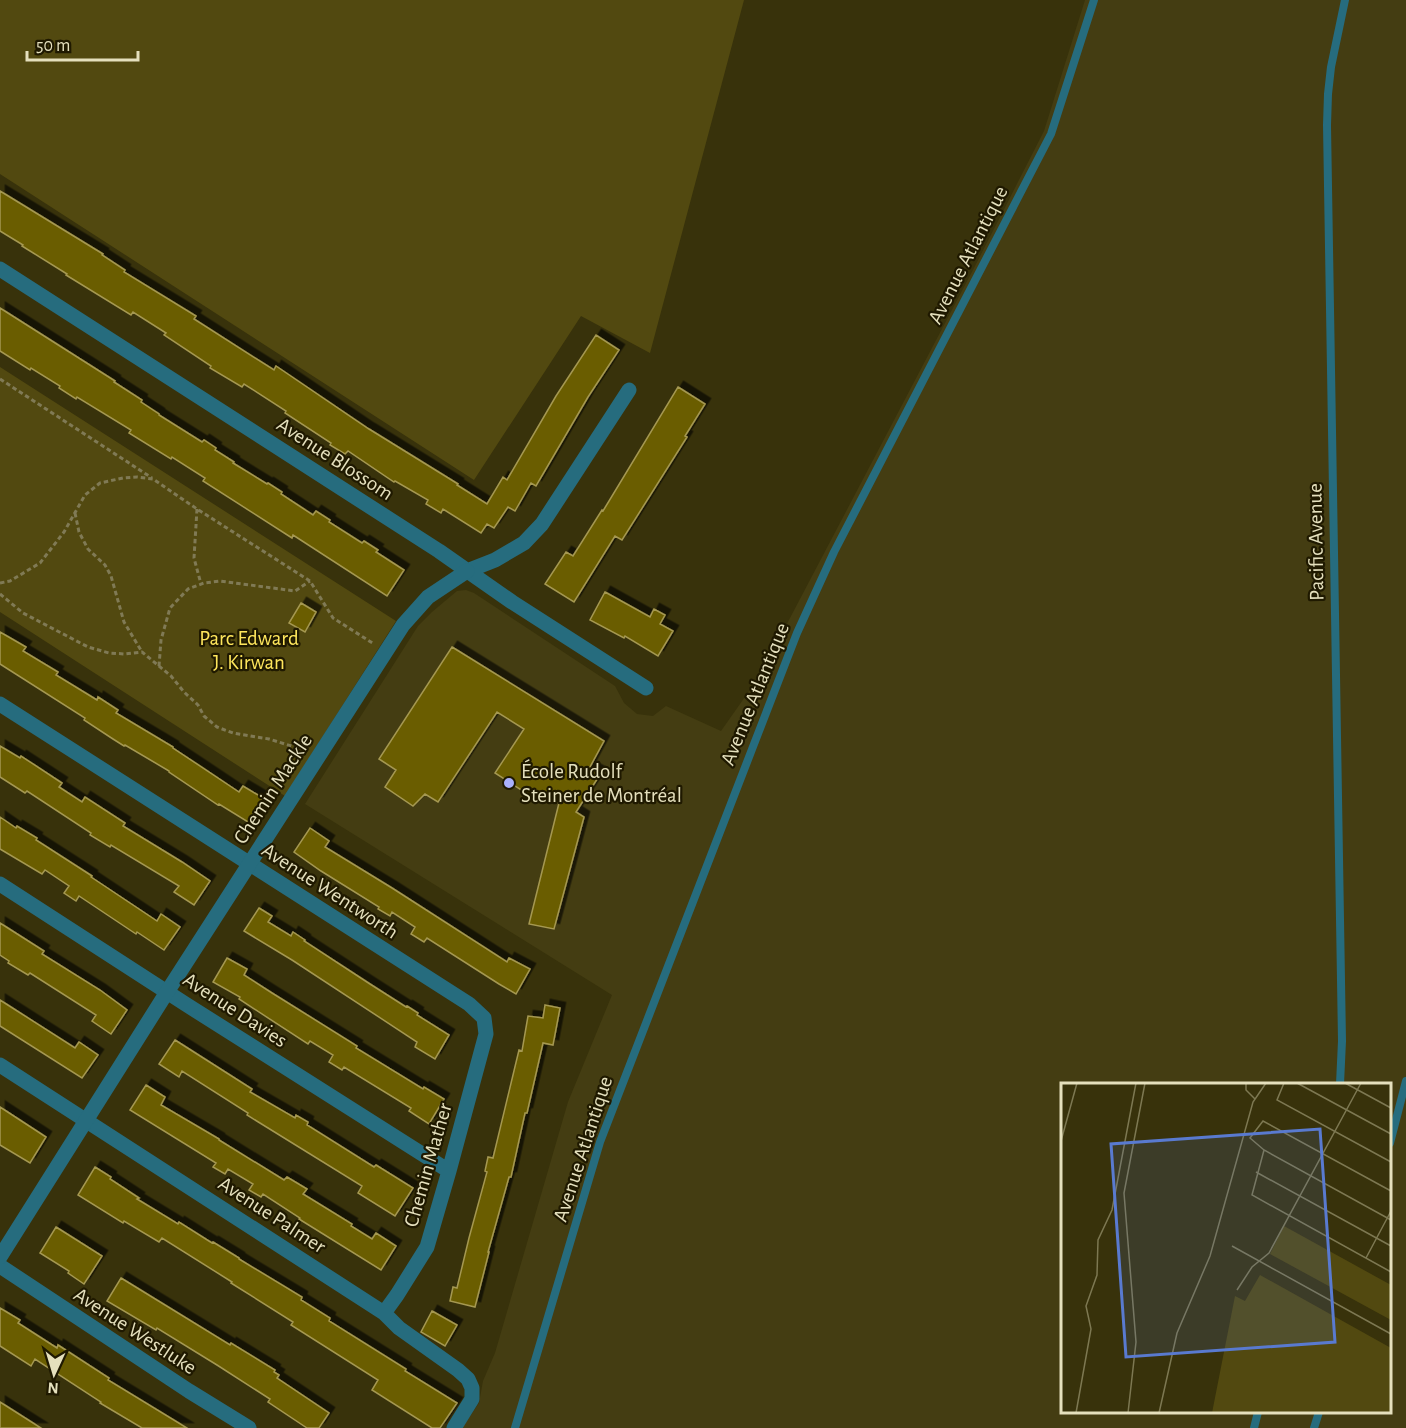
<svg xmlns="http://www.w3.org/2000/svg" width="1406" height="1428" viewBox="0 0 1406 1428" font-family="'Alegreya Sans',sans-serif">
<style>
.built{fill:#443d12;fill-rule:evenodd}
.green{fill:#524910}
.building{fill:#6a5d00;stroke:#a59851;stroke-width:1.5;filter:url(#shadow)}
.lines{fill:none;stroke-linecap:round;stroke-linejoin:round}
.path{stroke:#807a55;stroke-width:3;stroke-dasharray:4.5 3;stroke-linecap:butt}
.service{stroke:#266c7e;stroke-width:8}
.minor{stroke:#266c7e;stroke-width:15}
.tertiary{stroke:#266c7e;stroke-width:15}
.poi-dot{fill:#a9b0fc;stroke:#1f1900;stroke-width:2}
.labels{text-anchor:middle;dominant-baseline:central;stroke-width:4.5;stroke-linejoin:round;paint-order:stroke}
.street-label{font-size:21px;fill:#e5e0bd;stroke:#1f1900}
.park-label{font-size:21px;fill:#fee65c;stroke:#1f1900}
.poi-label{font-size:21px;fill:#e5e0bd;stroke:#1f1900;text-anchor:start}
.inset-road{fill:none;stroke:#7d7852;stroke-width:1.5}
.view{fill:#597ad0;fill-opacity:0.15;stroke:#597ad0;stroke-width:3}
.inset-edge{fill:none;stroke:#e5e0bd;stroke-width:3}
</style>
<defs>
<filter id="shadow"><feDropShadow dx="5.5" dy="-5.5" stdDeviation="0" flood-color="#0009"/></filter>
</defs>
<rect width="100%" height="100%" fill="#38320b"/>
<path class="built" d="M1085,0H1406V1428H462L479,1403L483,1381L495,1353L568,1102L612,995L305,804L418,626L432,612L457,591L466,590L474,593L615,686L624,703L637,714L653,716L666,706L721,731L759,677L974,268L1044,131ZM1062,1084H1390V1412H1062Z"/>
<path class="green" d="M0,0H744L650,353L581,316L474,480L0,174Z
M0,367L396,621L285,796L0,612Z"/>
<path class="building" d="M0,191L103,254L102,255L125,270L124,272L196,316L194,319L274,370L276,366L369,429L458,484L457,485L487,504L503,477L507,480L556,396L596,335L619,350L588,397L536,486L531,483L515,511L508,507L494,528L487,524L481,533L443,509L441,513L426,504L428,500L395,481L394,482L348,451L345,454L330,445L331,443L285,413L286,411L244,384L242,387L210,368L211,366L164,335L166,333L133,312L131,315L66,275L67,274L22,246L23,245L0,231Z
M0,308L115,381L114,382L142,400L141,402L159,414V415L202,442L204,440L216,448L215,450L234,462L233,463L267,484L268,483L282,492L281,494L313,515L316,511L330,520L329,522L362,543L364,541L378,550L376,552L404,570L387,596L293,535L292,538L203,481L205,478L172,457L171,459L129,433L131,430L77,397L76,399L59,388L60,386L31,368L30,370L0,351Z
M678,387L705,404L685,436L687,437L622,540L615,536L574,602L545,584L566,552L573,556L602,510L603,511Z
M605,592L650,617L654,609L665,615L660,624L673,631L658,656L625,636L624,638L590,620Z
M301,603L316,612L305,632L289,623Z
M0,632L26,647L23,651L58,672L56,675L97,700L98,697L118,710L116,713L173,747V748L239,792L243,786L263,798L248,822L219,804L218,805L169,772V771L125,745L124,746L113,739L84,720L85,718L0,664Z
M452,647L604,741L590,767L601,773L576,812L584,817L554,929L529,924L559,803L536,790L532,797L495,773L524,729L497,712L438,802L425,794L413,806L385,787L396,770L379,759Z
M0,746L20,758L21,756L62,783L59,787L82,802L85,797L125,823L123,826L182,862L210,881L194,905L174,892L179,886L111,845L110,847L90,835L91,833L27,791L25,793L0,777Z
M0,817L16,828L17,826L37,838L36,840L92,876L91,877L157,921L161,914L180,927L164,950L137,932L136,934L79,896L76,901L64,893L69,886L45,870L42,874L0,849Z
M310,828L329,841L325,847L392,888L507,962L509,958L530,969L516,994L499,984L427,938L424,942L411,934L415,927L392,912L390,916L378,909L379,907L321,871L294,852Z
M259,908L272,916L268,922L291,936L293,932L305,940L304,941L370,984L406,1007L407,1006L418,1013L417,1015L449,1035L435,1059L415,1047L417,1042L292,960L244,931Z
M0,923L44,951L42,954L100,990L127,1010L111,1034L92,1021L96,1015L30,973L28,975L8,963L9,961L0,955Z
M227,958L247,969L244,975L272,993L357,1046L356,1048L423,1089L424,1087L444,1099L429,1124L409,1111L411,1108L344,1067L342,1070L329,1062L333,1055L310,1041L308,1044L239,999L240,997L213,982Z
M0,1000L75,1048L79,1042L98,1055L82,1078L0,1026Z
M545,1005L560,1008L553,1045L543,1043L527,1113H525L511,1177H509L488,1252H489L475,1307L450,1301L453,1287L457,1288L469,1238L487,1172L485,1171L488,1157L493,1158L519,1050L522,1051L528,1016L543,1018Z
M175,1040L252,1089L250,1092L295,1118L296,1115L308,1122L307,1125L374,1167L376,1165L413,1188L395,1216L358,1193L362,1186L247,1115L248,1113L182,1071L179,1077L159,1064Z
M146,1085L165,1097L161,1105L219,1139V1140L284,1180L287,1177L307,1189L303,1194L352,1224L351,1226L372,1239L376,1233L396,1246L381,1270L299,1219L300,1218L263,1194L261,1197L249,1190L253,1184L228,1169L225,1174L213,1167L216,1163L130,1110Z
M0,1107L46,1137L30,1163L0,1145Z
M95,1167L111,1177L110,1179L139,1198L137,1199L178,1224L179,1222L212,1243L213,1242L239,1258V1259L302,1297L301,1300L330,1318L329,1321L406,1369L405,1371L457,1403L440,1428H432L372,1390L378,1380L291,1325L293,1322L231,1283L232,1282L162,1238L159,1242L124,1221L123,1223L78,1195Z
M56,1227L102,1256L84,1284L68,1273L69,1271L40,1253Z
M121,1278L230,1345L231,1343L275,1370L274,1372L279,1375L277,1378L329,1413L319,1428H307L268,1402L270,1399L217,1365L157,1328L156,1330L107,1301Z
M0,1308L20,1320L18,1323L57,1348L58,1345L109,1378L108,1380L187,1428H142L100,1403L101,1402L35,1359L31,1366L0,1346Z
M432,1311L457,1325L445,1346L421,1332Z
M0,1402L41,1428H0Z"/>
<g class="lines">
<path class="path" d="M0,379L152,478
M197,509L194,558L201,584
M75,513L79,532L88,549L105,565L111,576L124,622L142,652
M0,583L10,581L40,563L64,532L85,495L100,483L123,478L137,477L153,479L197,509L310,581L333,618L374,644
M0,594L23,613L88,647L109,653L125,654L142,652L171,676L184,692L198,705L204,716L217,727L233,733L269,739L307,751
M159,666L161,640L170,608L188,589L204,583L220,581L295,591L310,581"/>
<path class="service" d="M1340,1084L1342,1041L1327,125L1328,94L1331,67L1345,0
M1390,1143L1406,1081
M515,1428L600,1142L797,633L834,552L1051,134L1094,0
M1254,1428L1258,1412
M1314,1428L1319,1412"/>
<path class="minor" d="M0,269L439,551L512,602L646,688
M467,571L495,560L524,543L542,524L629,390
M0,704L469,1004L484,1018L486,1034L449,1171L427,1247L397,1295L384,1313
M0,884L187,1005L449,1171
M0,1065L384,1313L399,1328L458,1370L468,1379L472,1388V1399L454,1428
M0,1266L189,1391L249,1428"/>
<path class="tertiary" d="M0,1257L167,992L403,625L428,597L467,571"/>
</g>
<circle class="poi-dot" cx="509" cy="783" r="6"/>
<g class="labels">
<g class="street-label">
<text transform="translate(968 255) rotate(-63)">Avenue Atlantique</text>
<text transform="translate(335 459) rotate(33)">Avenue Blossom</text>
<text transform="translate(1316 542) rotate(-91)">Pacific Avenue</text>
<text transform="translate(755 694) rotate(-68)">Avenue Atlantique</text>
<text transform="translate(273 789) rotate(-57)">Chemin Mackle</text>
<text transform="translate(330 891) rotate(33)">Avenue Wentworth</text>
<text transform="translate(235 1010) rotate(33)">Avenue Davies</text>
<text transform="translate(583 1149) rotate(-72)">Avenue Atlantique</text>
<text transform="translate(428 1165) rotate(-74)">Chemin Mather</text>
<text transform="translate(272 1215) rotate(33)">Avenue Palmer</text>
<text transform="translate(135 1331) rotate(33)">Avenue Westluke</text>
</g>
<g class="park-label">
<text x="249" y="638">Parc Edward<tspan x="249" dy="24">J. Kirwan</tspan></text>
</g>
<g class="poi-label">
<text x="521" y="771">École Rudolf<tspan x="521" dy="24">Steiner de Montréal</tspan></text>
</g>
</g>
<g transform="translate(1061 1083)">
<rect width="330" height="330" fill="#38320b"/>
<path d="M223,143L330,202V237L209,171ZM199,192L330,265V330H151L174,213L184,218Z" fill="#524910"/>
<path class="inset-road" d="M185,0V7L194,16M223,0L216,17L330,79M236,0L330,51M284,0L330,25M0,58L16,0M203,67L191,112L330,189M195,89L330,163M330,108L202,38L189,55L203,67L330,137M171,163L330,251M305,175L330,128M176,207L191,184L208,170L300,0M15,330L30,246L25,223L36,192L37,157L51,127L75,0M67,330L75,259L63,110L84,0M98,330L116,250L149,173L192,19L205,0"/>
<path class="view" d="M259,46L274,259L65,274L50,61Z"/>
<rect width="330" height="330" class="inset-edge"/>
</g>
<g transform="translate(54 1374) rotate(184)" stroke="#1f1900" stroke-width="4.5" paint-order="stroke">
<path d="M0-4.5L10 22L0 15L-10 22Z" fill="#e5e0bd"/>
<text y="-9" font-size="16" font-weight="bold" text-anchor="middle" fill="#e5e0bd">N</text>
</g>
<path d="M27 51v9h111v-9" fill="none" stroke="#e5e0bd" stroke-width="3"/>
<text x="36" y="51" font-size="18" fill="#e5e0bd" stroke="#1f1900" stroke-width="4.5" paint-order="stroke">50 m</text>
</svg>
